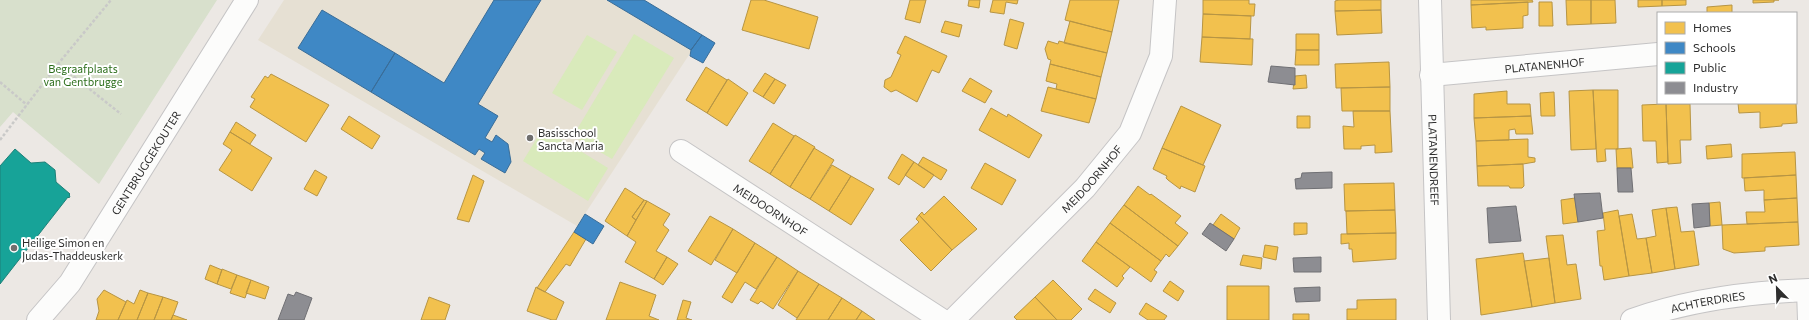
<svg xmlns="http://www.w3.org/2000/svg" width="1809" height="320" viewBox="0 0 1809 320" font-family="Commissioner,sans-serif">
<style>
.education{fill:#e6e0d3}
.cemetery{fill:#d8e0cc}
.pitch{fill:#d9eabb}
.homes{fill:#f2c14e;stroke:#b79544}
.schools{fill:#3f88c5;stroke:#3a6d98}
.public{fill:#17a398;stroke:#1e8078}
.industry{fill:#8d8d92;stroke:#707074}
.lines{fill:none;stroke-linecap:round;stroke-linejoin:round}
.lane-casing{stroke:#c5c4c5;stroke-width:16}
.street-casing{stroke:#c5c4c5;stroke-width:24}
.path{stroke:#c9c9c8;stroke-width:2.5;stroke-dasharray:3 2;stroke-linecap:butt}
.lane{stroke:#fcfcfb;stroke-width:14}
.street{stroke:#fcfcfb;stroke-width:22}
.poi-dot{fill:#706f6e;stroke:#fff;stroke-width:1.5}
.labels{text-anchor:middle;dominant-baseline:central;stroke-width:4;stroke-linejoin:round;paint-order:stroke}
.street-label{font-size:11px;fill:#2e2e2e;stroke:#fff}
.park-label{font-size:11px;fill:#2c6e1b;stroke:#fff}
.poi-label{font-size:11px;fill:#2e2e2e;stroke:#fff;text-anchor:start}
</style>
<rect width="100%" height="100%" fill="#ece8e4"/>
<path class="education" d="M284,0H644L702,35L577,226L258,40Z"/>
<path class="cemetery" d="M0,0H217L99,184L13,112L0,127Z"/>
<path class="pitch" d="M634,34L674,58L612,159L573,136Z
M587,35L617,52L582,110L552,93Z
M543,128L608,168L588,201L523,161Z"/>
<path class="homes" d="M751,0H764L818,17L809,49L742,30Z
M910,0H926L920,23L905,19Z
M969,0H980L979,8L968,6Z
M993,0H1018L1017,4L1006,2L1004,14L990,12Z
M1070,0H1119L1112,32L1065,20Z
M1203,0H1249V4H1255L1254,16L1203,14Z
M1339,0H1381V10L1335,11V1Z
M1471,0H1532L1533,2L1471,5Z
M1566,0H1591V24L1567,25Z
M1591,0H1615L1616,23L1591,24Z
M1638,0H1662V6L1638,7Z
M1662,0H1686V5L1662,6Z
M1753,0H1779H1774V2L1753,3Z
M1528,2V15L1523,16V28L1486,30V27L1472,28L1471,5Z
M1539,2H1552L1553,26H1539Z
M1732,5V13H1707V7Z
M1381,10L1382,33L1337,35L1335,11Z
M1203,14L1251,16L1250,39L1202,37Z
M1010,19L1024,23L1017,49L1004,45Z
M945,21L962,25L959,37L941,32Z
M1070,21L1112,32L1107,53L1064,43Z
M1296,34H1319V50H1296Z
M905,36L947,56L939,73L932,70L917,102L896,90L891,92L884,87L885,80L891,77L901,55L897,53Z
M1202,37L1253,39L1252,65L1200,62Z
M1048,41L1058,44L1059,41L1107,53L1101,77L1050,64L1051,60L1048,59L1045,49Z
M1296,50H1319V65H1295Z
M1389,62L1390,87L1336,88L1335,64Z
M1050,64L1101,77L1096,99L1056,89L1057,84L1046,81Z
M706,67L727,80L707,113L686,100Z
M765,73L775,79L763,97L753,91Z
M271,74L329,105L306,142L250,107L255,99L251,97L265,76L268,78Z
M1306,75L1307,88L1293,89L1295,76Z
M970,78L992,91L985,103L962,91Z
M728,79L748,93L727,126L707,113Z
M775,79L786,85L774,104L763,97Z
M1048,87L1096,99L1089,123L1041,111Z
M1390,87V111H1342L1341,88Z
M1593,90H1618V149H1605L1606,161L1597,162Z
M1593,90L1596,149L1571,150L1569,91Z
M1507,91V104H1530L1531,116L1474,118V94Z
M1554,92L1555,116H1541L1540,93Z
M1738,103H1796L1797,123L1782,124V126L1760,128V112L1739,113Z
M1666,104H1690L1691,140H1680L1681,163L1668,164Z
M1666,104L1668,162L1657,163L1656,141H1643L1642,105Z
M1181,106L1221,125L1203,165L1162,148Z
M991,108L1007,117L1008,114L1042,135L1029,158L979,130Z
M1353,111H1390L1392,152L1375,153V145L1361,146V149H1344L1343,126L1354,127Z
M349,116L380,136L372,149L341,129Z
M1297,116H1310V128H1297Z
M1531,116L1533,134H1516L1515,129L1509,130V140L1476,141L1474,118Z
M236,122L256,135L250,144L230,132Z
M773,123L794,136L770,174L749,161Z
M230,132L272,158L252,191L219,170L232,150L223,144Z
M795,135L815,147L790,187L770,174Z
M1528,139V157L1535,158V162L1523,164L1477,166L1476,141Z
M1731,144L1732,157L1707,159L1706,146Z
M814,148L834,160L810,199L790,187Z
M1162,148L1205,166L1195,192L1181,186L1180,189L1168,180L1166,178L1167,176L1153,169Z
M1631,148L1633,168H1617L1616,149Z
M1795,152L1796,175L1742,178V154Z
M902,154L914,162L899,185L888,178Z
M923,157L947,170L941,180L918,165Z
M914,162L934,175L924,188L905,175Z
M985,163L1016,180L1002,205L971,188Z
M1523,164L1524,186L1522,188H1510L1509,186H1478L1477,166Z
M832,165L851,176L829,211L810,199Z
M315,170L327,177L317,196L304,189Z
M473,175L484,181L469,222L457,219Z
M1796,175L1797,198L1764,200V190L1745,191L1744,178Z
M851,176L874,189L851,225L829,211Z
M1394,183L1395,210L1345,211L1344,184Z
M1138,186L1150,195L1151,194L1181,216L1175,223L1188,233L1178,246L1124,205Z
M625,188L644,200L632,217L636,220L627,236L605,221Z
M944,196L977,229L952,250L919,215L922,212L924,215Z
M1575,198L1578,222L1563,224L1561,200Z
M1797,198L1798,222L1747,224L1746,212H1765L1764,200Z
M644,200L647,201L636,220L632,217Z
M647,201L670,214L663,225L669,230L656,251L667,257L654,279L625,262L636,242L627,236Z
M1720,202L1722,225L1710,226L1709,203Z
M1124,205L1178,246L1169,257L1166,254L1161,261L1110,223Z
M1677,207L1681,232L1694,231L1699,265L1675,269L1666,208Z
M1666,208L1675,269L1652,273L1646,238L1656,236L1652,210Z
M1395,210L1396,233L1347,234L1346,211Z
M1618,210L1629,276L1604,280L1602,266H1600L1597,231L1605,230L1603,213Z
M1221,214L1240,228L1234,239L1213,225Z
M1632,214L1637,239L1646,238L1652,273L1629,276L1619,216Z
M919,215L952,250L931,271L900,240L919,222L916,219Z
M710,216L733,229L711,265L688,251Z
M1798,222L1799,245L1765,247V251L1734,253L1723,249L1722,225Z
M1110,223L1161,261L1154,270L1157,272L1151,282L1096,242Z
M1294,223H1307V234L1294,235Z
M733,229L755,243L737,273L715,260Z
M574,232L586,239L570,266L566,264L545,292L537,288Z
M1396,233V259L1353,262L1352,249H1349V243L1341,244V234Z
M1563,235L1567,265L1576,264L1581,299L1555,303L1546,236Z
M1096,242L1130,267L1122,276L1124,278L1117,287L1082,261Z
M755,243L777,257L756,289L745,282L732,303L722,297Z
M1265,245L1278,247L1276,260L1263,257Z
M1523,253L1532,307L1481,315L1476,259Z
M1243,255L1262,258L1261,269L1240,265Z
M667,257L678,264L663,285L654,279Z
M777,257L798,271L773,309L761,301L758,304L750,300Z
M1549,258L1555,303L1532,307L1524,261Z
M210,265L222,270L217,284L205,279Z
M222,269L237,275L231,289L217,284Z
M798,271L819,284L797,318L778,305Z
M237,275L251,280L245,298L230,293Z
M251,280L269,287L265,299L246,293Z
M1053,280L1082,309L1071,320H1057L1035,297Z
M1170,281L1184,291L1178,301L1163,291Z
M620,282L656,295L649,316L659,320H606Z
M819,284L842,298L828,320H796Z
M1227,286H1269V320H1227Z
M536,287L564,302L556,320H552L527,311Z
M1095,289L1116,303L1110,313L1088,299Z
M104,290L126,302L118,320H96L99,311L97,299Z
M140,290L148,293L137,320H118L127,300L134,304Z
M148,293L163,297L154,320H137Z
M163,297L178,302L174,313L171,320H154Z
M429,297L450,305L445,320H421Z
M1035,297L1057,320H1017L1014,317Z
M842,298L862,311L856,320H828Z
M1396,299V320H1347V309H1357V300Z
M683,300L691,302L686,318L692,320H677Z
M1146,303L1167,316L1164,320H1148L1139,314Z
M862,311L875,320H856Z
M1293,314H1309V320H1293Z
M173,315L187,320H171Z"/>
<path class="schools" d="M494,0H541L478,104L498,116L485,138L492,142L496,135L508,144L511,162L505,173L481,159L485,153L479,149L475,155L371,92L395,53L444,83Z
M607,0H644L702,35L691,50Z
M322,10L395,53L371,92L298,48Z
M702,35L715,43L703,63L690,56L691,50Z
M585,214L604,226L593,244L574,232Z"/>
<path class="public" d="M15,149L31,163L45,162L55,170L56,182L70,194L69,195L70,196L69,198L68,197L0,284V166Z"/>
<path class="industry" d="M1271,66L1295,68V85L1268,82Z
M1617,168H1631L1633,192H1618Z
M1332,172V188L1296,189L1295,179L1301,178L1302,173Z
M1600,193L1603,218L1578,222L1574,194Z
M1709,203L1710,226L1694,228L1692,204Z
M1516,206L1521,241L1489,243L1487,208Z
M1210,223L1234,239L1226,251L1202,234Z
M1321,257V272H1294L1293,258Z
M1320,287V301L1296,302L1294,288Z
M296,292L312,298L304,320H278L288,294L294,296Z"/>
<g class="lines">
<g class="lane-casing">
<path id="lane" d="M1804,290L1805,320"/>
</g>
<g class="street-casing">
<g id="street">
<path id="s1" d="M1430,0L1439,320"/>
<path id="s2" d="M1431,75L1658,54"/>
<path id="s3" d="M681,151L942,320"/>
<path id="s4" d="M38,320L70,283L247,0"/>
<path id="s5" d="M953,320L1085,188L1130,133L1161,56L1165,0"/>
<path id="s6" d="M1632,320C1688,300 1750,292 1809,290"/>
</g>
</g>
<path class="path" d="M58,64L121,114
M0,82L27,105
M0,140L58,64L111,0"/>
<use href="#lane" class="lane"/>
<use href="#street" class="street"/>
</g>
<g class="poi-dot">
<circle cx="530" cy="138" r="4"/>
<circle cx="14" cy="248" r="4"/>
</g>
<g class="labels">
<g class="street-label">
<text stroke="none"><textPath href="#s2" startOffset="114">PLATANENHOF</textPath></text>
<text stroke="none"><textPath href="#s1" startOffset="160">PLATANENDREEF</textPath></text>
<text stroke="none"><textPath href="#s4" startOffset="191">GENTBRUGGEKOUTER</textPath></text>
<text stroke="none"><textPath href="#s5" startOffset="198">MEIDOORNHOF</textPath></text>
<text stroke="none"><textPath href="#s3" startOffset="107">MEIDOORNHOF</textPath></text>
<text stroke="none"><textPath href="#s6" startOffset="78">ACHTERDRIES</textPath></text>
</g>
<g class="park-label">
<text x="83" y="68">Begraafplaats<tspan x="83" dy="13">van Gentbrugge</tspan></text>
</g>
<g class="poi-label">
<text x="538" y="132">Basisschool<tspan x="538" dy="13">Sancta Maria</tspan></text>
<text x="22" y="242">Heilige Simon en<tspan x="22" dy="13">Judas-Thaddeuskerk</tspan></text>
</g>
</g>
<rect x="1657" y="12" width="140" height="92" fill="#ffffff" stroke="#ababab"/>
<rect x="1665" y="22" width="20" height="12" fill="#f2c14e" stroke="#ababab"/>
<text x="1693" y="32" font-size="12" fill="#2e2e2e">Homes</text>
<rect x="1665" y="42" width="20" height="12" fill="#3f88c5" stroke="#ababab"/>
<text x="1693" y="52" font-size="12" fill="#2e2e2e">Schools</text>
<rect x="1665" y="62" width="20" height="12" fill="#17a398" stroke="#ababab"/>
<text x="1693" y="72" font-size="12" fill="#2e2e2e">Public</text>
<rect x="1665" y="82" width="20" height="12" fill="#8d8d92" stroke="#ababab"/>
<text x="1693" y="92" font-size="12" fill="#2e2e2e">Industry</text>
<g transform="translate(1777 288) rotate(337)" stroke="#ffffff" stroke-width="3" paint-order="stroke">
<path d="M0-3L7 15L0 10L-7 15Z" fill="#2e2e2e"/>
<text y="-6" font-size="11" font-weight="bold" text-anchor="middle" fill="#2e2e2e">N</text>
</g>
</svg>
